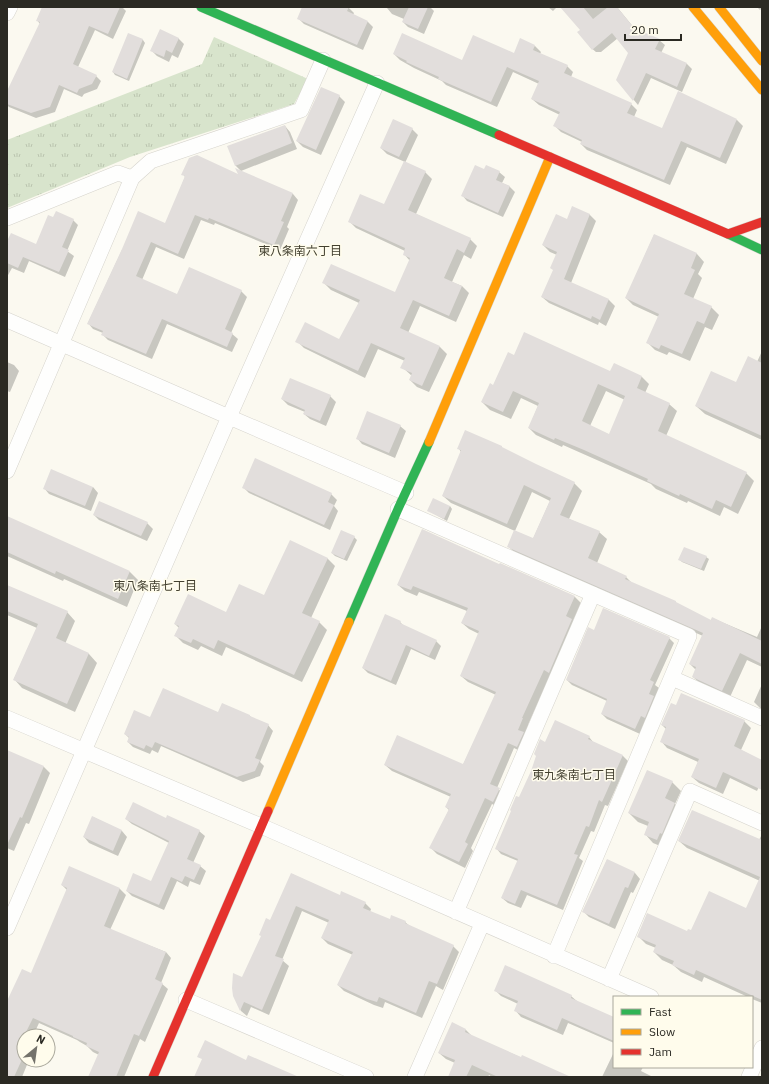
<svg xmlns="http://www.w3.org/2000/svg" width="769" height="1084" viewBox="0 0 769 1084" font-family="'IBM Plex Sans','Noto Sans JP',sans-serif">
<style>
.park{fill:url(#park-tufts)}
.shadow{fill:#0003;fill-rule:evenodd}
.building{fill:#e2dedc;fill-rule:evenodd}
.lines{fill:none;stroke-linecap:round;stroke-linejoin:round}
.street-casing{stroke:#d6d4cd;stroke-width:16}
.fast-casing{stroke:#d6d4cd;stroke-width:10}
.slow-casing{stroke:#d6d4cd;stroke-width:10}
.jam-casing{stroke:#d6d4cd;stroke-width:10}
.street{stroke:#fefefd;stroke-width:15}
.fast{stroke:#30b455;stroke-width:9}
.slow{stroke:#ff9f0a;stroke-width:9}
.jam{stroke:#e5322d;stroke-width:9}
.labels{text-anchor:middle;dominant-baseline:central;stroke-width:3;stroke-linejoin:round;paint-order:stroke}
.neighbourhood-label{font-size:12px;fill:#434030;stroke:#fffcec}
</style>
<defs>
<pattern id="park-tufts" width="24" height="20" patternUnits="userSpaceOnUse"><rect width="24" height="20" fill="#d8e4cc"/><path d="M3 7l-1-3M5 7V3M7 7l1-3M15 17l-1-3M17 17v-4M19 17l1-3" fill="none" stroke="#bac4af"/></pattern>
</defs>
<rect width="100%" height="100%" fill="#fbf9f0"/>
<path class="park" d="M214,37L308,79L294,104L130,157L7,208V140L202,64Z"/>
<path class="shadow" d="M43,7H122L126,11L113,39L95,30L78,67L96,76L101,81L97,89L84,94L82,97L64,89L55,112L36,118L9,107L7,105V95L40,24L37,20Z
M303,7H348L354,13L353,15L368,22L373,27L363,50L304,24L299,19Z
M387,7H430L434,11L424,34L408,27L403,22L404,19L392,14L387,8Z
M548,7H557L553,11Z
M561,7H617L635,29L659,40L665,45L661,53L687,64L692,69L682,92L651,78L638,105L618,81L630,53L618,38L601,52H596L590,47L581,30Z
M757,7H762V8L760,10Z
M128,35L143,40L145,43L129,81L115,75L113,72Z
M178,38L184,44L178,58L172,55L169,62L157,56L151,50Z
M535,46L541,52L540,54L567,66L573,72L571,77L631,104L637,110L634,117L662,129L737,120L743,126L726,164L687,147L670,185L587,150L581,144L582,142L561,132L555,126L560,115L539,105L532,99L539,84L513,72L497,107L446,85L442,81L414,68L400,60L394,54L463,61L514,54Z
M339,96L345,102L321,155L303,147L297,141Z
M285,126L290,132L297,149L241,171L235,165Z
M412,129L418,135L405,163L425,172L432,179L416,214L470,239L477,246L471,259L464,255L452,282L462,286L469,293L456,322L420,306L408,333L440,347L447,354L429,392L417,387L410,380L412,376L402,367L405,361L378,349L365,378L304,348L297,341L340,340L359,303L331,290L324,283L395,294L410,261L404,254L405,251L356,228L349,221L385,206L405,162L387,154L381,148Z
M237,170L293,194L298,200L287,227L289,229L280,250L215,223L214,225L201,220L184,259L156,247L142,280L178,295L241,291L247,297L231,333L238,339L232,352L167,324L152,359L108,340L103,335V333L93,329L88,323L122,250L166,225L185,177L183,174L240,176Z
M485,170L499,172L505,177L502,183L509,186L515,192L503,217L467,201L462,195Z
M589,214L596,221L571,283L609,300L615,306L606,326L599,322L598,325L549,303L542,297L554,271L557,255L550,252L543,245L567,220Z
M73,220L78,225L67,251L74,256L65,277L29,261L24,273L12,268L7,277V244L36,245Z
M654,235L697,254L704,262L698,274L702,278L693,299L711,307L719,315L712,330L705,327L690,361L669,352L667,355L655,350L648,343L659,317L633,305L626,298Z
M762,351V440L705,414L696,406L737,384L757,362Z
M514,356L611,372L614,364L642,377L649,384L645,393L669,404L677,411L666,436L746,473L754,481L738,514L724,507L720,516L688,501L687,503L656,489L651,484L563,445L562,447L536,435L529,428L538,406L521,398L511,419L490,410L482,402ZM606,391L625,400L610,435L590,426Z
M7,362L14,365L19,371L10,392L7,391Z
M330,396L336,402L326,426L310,419L304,414L305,412L288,405L282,399Z
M400,426L406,431L395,458L362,444L357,438Z
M459,449L574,483L582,491L569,519L599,532L607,539L597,563L626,577L632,583L711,621L712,618L757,637L762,626V667L747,660L730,697L701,684L693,677L696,670L690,664L703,636L516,554L508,546L515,531L451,503L443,496L461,452ZM532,492L550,501L533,539L515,531Z
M93,487L98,493L91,511L49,494L44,488Z
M243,487L331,494L337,500L334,506L338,511L330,530L249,493Z
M450,506L452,509L447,521L429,511Z
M94,515L147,523L153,529L147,541L99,520Z
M9,518L130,572L138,580L127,607L64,579L63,581L7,556V523Z
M354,537L357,540L347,561L335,556L332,553Z
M706,557L709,559L704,571L682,562L680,560Z
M327,558L335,566L311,618L319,622L327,630L302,682L226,647L222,656L201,646L198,650L183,643L175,635L179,628L175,624L227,613L265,597Z
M500,564L575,597L581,603L573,621L578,626L550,676L528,725L529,726L524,753L514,748L497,788L505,795L500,808L492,804L471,848L473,851L465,868L437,854L431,848L449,810L446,807L451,797L392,771L385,765H463L496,695L468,682L461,676L479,634L469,629L462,623L467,611L419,592L417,596L405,591L398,585L499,566Z
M7,586L67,612L75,621L65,644L89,654L97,663L75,712L22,688L14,679L37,628L7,615Z
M400,622L405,627L436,641L441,646L435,660L411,649L396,685L368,673L363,668Z
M594,631L669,638L674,643L655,685L659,688L655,698L659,702L640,734L607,719L602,714L607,701L572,685L567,680Z
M762,684V710L754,702Z
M677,706L744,721L751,728L741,750L762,761V780L757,791L730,778L723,794L699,783L692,777L698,762L667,748L661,741L666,729L662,725Z
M250,716L253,719L268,725L273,731L260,762L264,766L260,776L243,782L161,746L158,753L152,750L150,754L133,747L128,742L129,738L125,734L151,718Z
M589,737L594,743L623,756L628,761L608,806L605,805L594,832L591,831L579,858L583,861L563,910L527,895L521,908L508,903L502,898L518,861L501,854L496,848L546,743Z
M7,751L44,767L50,773L29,824L26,823L14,851L7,848Z
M672,782L681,791L675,804L683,812L665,848L653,843L645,834L648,826L638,822L629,813Z
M93,817L122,831L127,837L118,856L89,843L84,837Z
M126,819L199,831L205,836L193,863L200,866L206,871L200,885L190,881L188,887L177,881L164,910L132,896L127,891L152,882L169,843L132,824Z
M762,834V1003L752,999V997H748L704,977L702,982L681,972L673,965L662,960L654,952L656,948L646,944L638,936L692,932L746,910L760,881L687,848L679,841L759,840Z
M607,860L635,873L640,879L633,893L631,892L615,929L589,917L584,912Z
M70,868L120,889L126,895L110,930L166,952L171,958L161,983L168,989L145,1042L140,1039L124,1077H89L99,1055L93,1052L87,1046L80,1042L77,1040L39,1023L33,1036H24V1060H29L22,1077H10L7,1076V1004L32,974L67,890L62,885Z
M292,874L340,896L365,903L371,909L370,912L390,920L405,922L411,927L453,946L459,952L443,990L436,986L422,1018L385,1002L383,1008L374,1005L344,991L338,985L353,955L328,944L322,938L329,923L302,911L282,960L289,966L269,1015L251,1007L247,1016L241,1011L234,996L271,921Z
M495,990L571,996L578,1002L612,1018L614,1016V1043L568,1023L563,1035L521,1017L515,1010L518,1004L501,996Z
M452,1024L466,1030L472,1036L522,1058L569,1077H492L489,1075L488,1077H449L455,1063L446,1059L439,1053Z
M614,1052V1067H643L641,1071L653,1077H602Z"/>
<path class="building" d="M42,7H120L108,34L89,26L73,64L97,75L92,84L79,89L77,93L59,85L50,107L31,113L7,104V91L40,22L36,21Z
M302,7H349L347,11L368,21L357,45L297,19Z
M409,7H428L418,29L402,22Z
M560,7H583L593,19L608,7H617L634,28L660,39L655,49L687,63L677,87L646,73L633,101L616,80L628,53L612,33L592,50L577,32L580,30Z
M160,29L179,38L172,53L166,50L164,57L150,51Z
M128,33L143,39L127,79L112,72Z
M402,33L462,60L473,35L514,53L520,38L535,45L533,50L568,65L564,73L632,103L627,113L662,128L678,91L737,119L720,158L681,141L664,180L580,144L582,140L553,126L560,112L531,99L539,81L507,67L491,102L438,79L439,77L406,62L407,61L393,54Z
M321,87L340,95L316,150L296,141Z
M393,119L413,128L399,157L380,148Z
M285,125L292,143L235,166L227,146Z
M197,155L238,174L235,168L293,193L281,221L284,222L274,245L209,218L208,220L195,215L178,254L151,242L136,276L177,294L189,267L242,290L225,329L233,333L227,347L162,319L146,354L101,335L103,331L87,324L122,249L138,211L165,223L185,176L181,175L189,158Z
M404,161L426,171L408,210L471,238L464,253L457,249L444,278L462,286L449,316L413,300L400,328L440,346L422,386L409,380L412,373L400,368L405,358L371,343L358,371L295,342L305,322L339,339L360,300L322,283L331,264L395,292L410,258L403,255L405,248L348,222L360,194L384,204Z
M475,165L484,169L486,165L500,171L496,180L510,186L498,213L461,196Z
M572,206L590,214L564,279L609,299L600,320L592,316L591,319L541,297L553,270L550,268L557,252L542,245L556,214L567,219Z
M56,211L74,219L62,247L69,250L59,272L23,257L18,268L7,263V241L11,233L36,244L48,215L53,217Z
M654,234L697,253L691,268L695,270L684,294L712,306L704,324L697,321L682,354L661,345L659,349L646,343L659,314L625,298Z
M524,332L610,371L614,363L642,376L637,388L670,403L658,431L747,472L731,507L716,500L712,509L680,494L679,496L647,481L648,479L584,450L555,438L554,440L528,428L539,403L513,391L503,412L481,402L490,383L493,385L508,352L514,355ZM598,384L625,396L609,434L582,421Z
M748,356L762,363V436L695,406L711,371L736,382Z
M290,378L331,395L320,421L303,414L305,410L281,399Z
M367,411L401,425L389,453L356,439Z
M465,430L502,446V447L536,464L575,482L560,515L600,531L588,558L627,576L625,579L676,601V602L711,620L712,617L762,641V664L740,653L722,691L692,677L696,667L689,664L703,633L507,547L514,530L533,538L551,498L524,485L507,524L442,496L461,450L457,449Z
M255,458L332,493L328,502L334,505L324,525L242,488Z
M51,469L93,487L85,506L43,489Z
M433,498L450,506L444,519L427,511Z
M99,501L148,522L141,536L93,515Z
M7,516L130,571L118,599L56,571L55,574L7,552Z
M422,529L499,564L500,563L575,596L566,616L572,619L549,673L544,670L522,718H523L518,730L524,732L517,747L508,743L490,784L500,788L493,802L485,798L465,842L468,844L459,862L429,848L449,809L445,807L451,794L384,765L397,735L463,764L496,692L460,676L479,631L461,623L468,608L413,586L411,590L397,585Z
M341,530L355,536L344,559L331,553Z
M290,540L328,558L302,613L320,621L294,675L218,640L214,649L193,639L191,643L174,636L179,626L174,624L188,594L226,612L239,584L264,595Z
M684,547L707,556L701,569L678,560Z
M7,585L68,611L56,638L89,653L67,704L13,680L38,624L7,611Z
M603,608L670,637L650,680L654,682L649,694L654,696L645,718L641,716L635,729L601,714L607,699L566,680L588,627L594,630Z
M385,614L401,621L400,623L437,640L429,656L406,645L391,681L362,668Z
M163,688L218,712L222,703L250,715V716L269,724L255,758L260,760L255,771L237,777L155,742L152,748L146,745L144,749L127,742L129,737L124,734L134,710L150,717Z
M681,693L745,720L734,746L762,760V790L723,772L716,788L691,777L699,759L660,742L666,727L661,725L671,703L676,705Z
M555,720L590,736L588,739L623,755L602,802L599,800L589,827L586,826L574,854L578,855L557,905L521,890L515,904L501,898L518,859L495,849L511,811L510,810L516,796L519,797L531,771L536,756L534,754L540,739L545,742Z
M7,750L44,766L22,818L20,817L7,845Z
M647,770L673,781L665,798L675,803L662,834L660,833L657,840L644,835L649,822L628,813Z
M133,802L166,818L167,815L200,830L187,859L201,865L194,880L185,876L182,882L171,877L159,905L126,891L133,873L151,881L169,841L125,819Z
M692,810L762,840V1000L696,970L694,975L672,965L674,961L653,952L656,945L637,937L647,913L687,931L688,929L691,930L709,891L746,908L760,877L678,841Z
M92,816L122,830L113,851L83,837Z
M607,859L635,872L628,888L625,887L609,924L582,912Z
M69,866L120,888L104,926L166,952L155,979L163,983L139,1036L134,1034L116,1077H88L99,1052L86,1046L87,1043L73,1037V1036L33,1018L24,1036V1055L14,1077H7V1001L22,969L31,973L67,888L61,885Z
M291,873L340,895L341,891L366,902L363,908L390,919L391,915L406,921L405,923L454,945L437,984L429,981L416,1013L379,997L377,1002L367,999L337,985L353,952L321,938L329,920L296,906L275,956L284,959L262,1010L244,1002L240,1011L233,996L232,988L233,973L242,977L261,936L259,935L266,918L270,920Z
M505,965L572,995L571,998L614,1017V1041L562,1018L557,1030L514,1011L518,1001L494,991Z
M452,1022L466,1029L465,1032L521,1057L522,1055L571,1077H498L472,1065L466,1077H448L455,1060L438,1053Z
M205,1040L246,1060L248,1055L299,1077H194L202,1059L197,1057Z"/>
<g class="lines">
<g class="street-casing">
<path id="street" d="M7,13L10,7
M7,218L118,173L132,178
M7,320L229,417L406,493
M7,471L132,178L151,161L301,110L323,60
M398,509L689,636L554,956
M672,678L762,718
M7,718L261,826L651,997
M456,912L593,594
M7,928L229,417L377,83
M609,979L690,791L762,823
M186,1000L366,1077
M415,1077L482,924
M749,1077L762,1048"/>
</g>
<g class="fast-casing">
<path id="fast" d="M201,7L499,135
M728,234L762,250
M349,622L398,509L429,442"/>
</g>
<g class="slow-casing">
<path id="slow" d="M693,7L762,90
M719,7L762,61
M429,442L550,157
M268,811L349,622"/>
</g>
<g class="jam-casing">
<path id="jam" d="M499,135L728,234
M728,234L762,222
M153,1077L268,811"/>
</g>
<use href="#street" class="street"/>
<use href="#fast" class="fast"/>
<use href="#slow" class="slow"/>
<use href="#jam" class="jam"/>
</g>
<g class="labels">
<g class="neighbourhood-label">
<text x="300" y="250">東八条南六丁目</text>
<text x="155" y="585">東八条南七丁目</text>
<text x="574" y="774">東九条南七丁目</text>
</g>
</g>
<rect width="769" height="1084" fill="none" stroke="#2b2a23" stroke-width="16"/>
<rect x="613" y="996" width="140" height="72" fill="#fffcec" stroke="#aaa89c"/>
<rect x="621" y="1009" width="20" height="6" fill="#30b455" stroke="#aaa89c"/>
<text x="649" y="1016" font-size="12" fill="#2b2a23">Fast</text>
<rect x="621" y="1029" width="20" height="6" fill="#ff9f0a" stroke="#aaa89c"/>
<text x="649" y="1036" font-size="12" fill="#2b2a23">Slow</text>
<rect x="621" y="1049" width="20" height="6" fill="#e5322d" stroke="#aaa89c"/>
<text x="649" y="1056" font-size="12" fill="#2b2a23">Jam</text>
<g transform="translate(36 1048) rotate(29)"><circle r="19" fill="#fffcec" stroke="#aaa89c"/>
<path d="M0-3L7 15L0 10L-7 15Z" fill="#74726b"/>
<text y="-6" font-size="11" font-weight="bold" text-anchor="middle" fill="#2b2a23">N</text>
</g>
<path d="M625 34v6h56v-6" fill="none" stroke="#2b2a23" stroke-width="2"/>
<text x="631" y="34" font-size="12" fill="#2b2a23" stroke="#fffcec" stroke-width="3" paint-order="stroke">20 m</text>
</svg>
